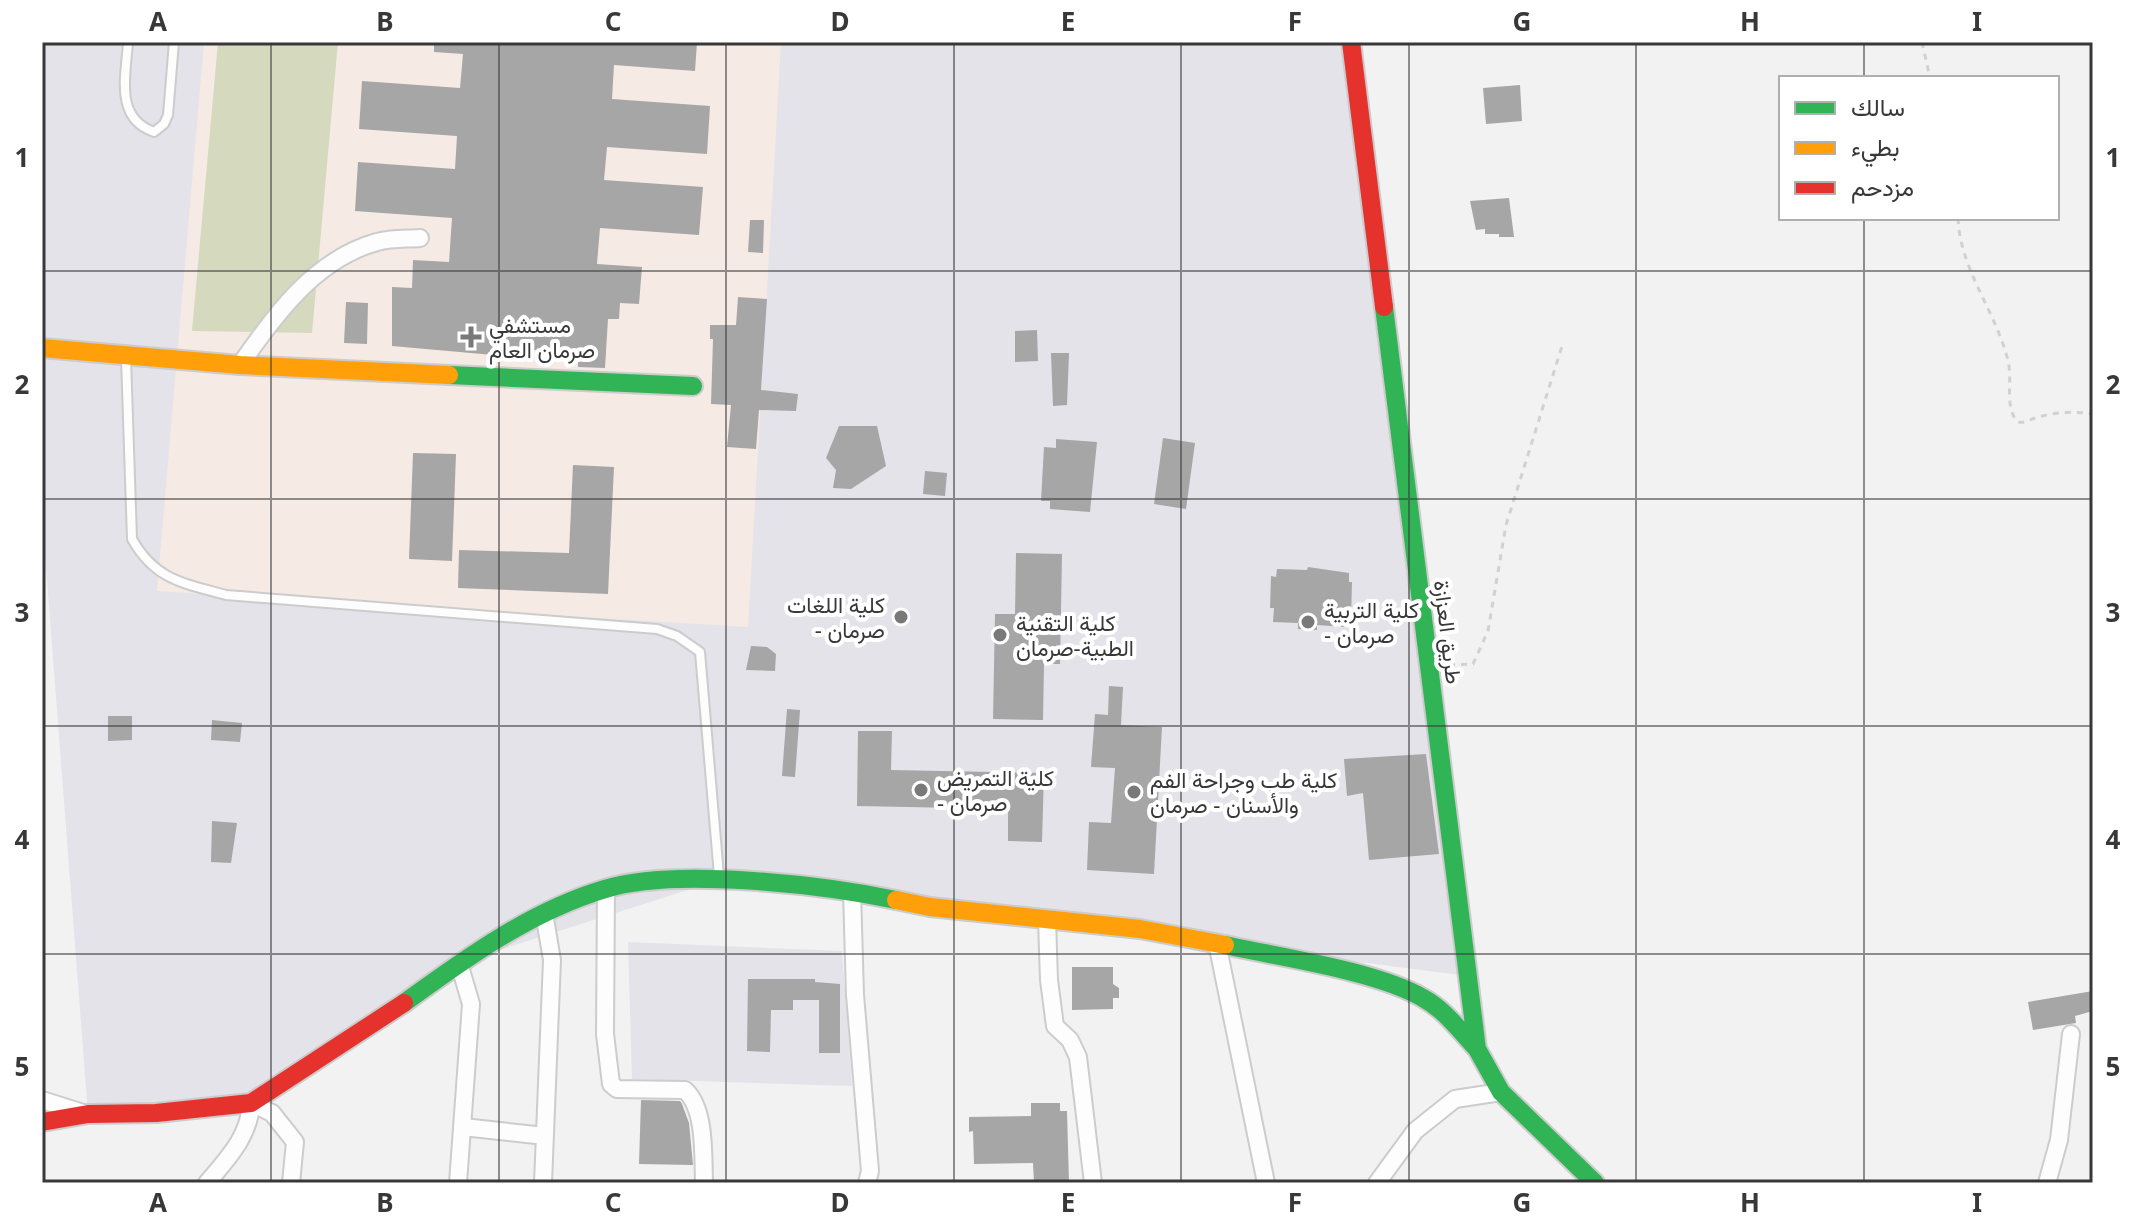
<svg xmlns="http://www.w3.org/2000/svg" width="2135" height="1225" viewBox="0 0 2135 1225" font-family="'Noto Sans',Vazirmatn,sans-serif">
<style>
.built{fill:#e3e3e9}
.medical{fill:#f6eae4}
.green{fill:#d5d9be}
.building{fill:#a6a6a7}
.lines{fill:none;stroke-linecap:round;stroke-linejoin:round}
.lane-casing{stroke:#cccccd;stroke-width:12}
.street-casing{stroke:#cccccd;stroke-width:20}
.fast-casing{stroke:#cccccd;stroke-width:22}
.slow-casing{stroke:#cccccd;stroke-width:22}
.jam-casing{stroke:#cccccd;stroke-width:22}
.path{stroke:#d1d1d2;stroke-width:3;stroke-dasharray:6 6;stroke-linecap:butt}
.lane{stroke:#fdfdfd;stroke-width:8}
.street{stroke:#fdfdfd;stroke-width:16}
.fast{stroke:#30b455;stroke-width:18}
.slow{stroke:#ff9f0a;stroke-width:18}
.jam{stroke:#e5322d;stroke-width:18}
.grid{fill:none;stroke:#383839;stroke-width:2;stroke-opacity:0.55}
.poi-dot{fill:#79797a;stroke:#fff;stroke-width:3}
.labels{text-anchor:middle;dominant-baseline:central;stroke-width:8;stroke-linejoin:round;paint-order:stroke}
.poi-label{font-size:22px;fill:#383839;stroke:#fff;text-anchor:start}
.street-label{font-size:22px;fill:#383839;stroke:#fff}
.neatline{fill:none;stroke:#383839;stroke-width:3}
.grid-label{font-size:26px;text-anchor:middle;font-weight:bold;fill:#383839}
</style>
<rect width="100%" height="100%" fill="#f2f2f3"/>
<path class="built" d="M42,42H1351L1468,976L719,880L459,963L251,1103L88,1114L42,515Z
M628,942L842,951L852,1086L632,1079Z"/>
<path class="medical" d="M204,42H781L748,627L157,591Z"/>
<path class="green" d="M218,42H338L312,333L192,331Z"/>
<path class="building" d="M434,42H697L695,71L614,65L612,99L710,106L707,154L607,147L604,180L703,187L699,235L600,228L597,264L642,267L639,304L620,303L619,319H608L605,368L578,367V353L518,349L517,357L392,346V287L412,288L413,260L449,262L452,218L355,211L358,162L455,169L457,136L359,129L362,81L460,88L463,54L434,52Z
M1520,85L1522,121L1486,124L1483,88Z
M1509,198L1514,237H1499V234H1485V229L1476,230L1470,201Z
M750,220H764L763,253L748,252Z
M738,297L767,299L761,390L798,394L796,411L759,410L756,449L727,447L731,405L711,404L713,339H710V325H736Z
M346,302L368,303L367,344L344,343Z
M1037,330L1038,361L1015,362V331Z
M1051,353H1069L1067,405L1053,406Z
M839,426H877L886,466L851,489L833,488L836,470L826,458Z
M1163,438L1195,443L1186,509L1154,504Z
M1056,439L1097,442L1090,512L1050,509V501H1041L1044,447L1056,448Z
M413,453L456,454L452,561L409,559Z
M573,465L614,467L608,594L458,588L459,550L569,553Z
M925,471L947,473L945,496L923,494Z
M1016,553L1062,554L1060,664H1044L1043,720L993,719L995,614H1015Z
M1308,567L1349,573V582H1352L1351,617H1346L1345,627L1317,625V630L1298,629V623L1273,622L1274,608H1270L1271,576L1276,577L1277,569L1307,570Z
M751,646L767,647L776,654L775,671L746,670Z
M1109,686L1123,687L1121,725L1162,727L1154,874L1087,870L1089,822L1111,823L1115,768L1091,767L1095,714L1108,715Z
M787,709L800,710L795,777L782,776Z
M108,716H132V740L108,741Z
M212,720L242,723L240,742L211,740Z
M858,731H892L891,770L1044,773L1042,842L1008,841V809L857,806Z
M1426,754L1439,854L1369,860L1363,793L1347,796L1344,759Z
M212,821L237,823L231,863L211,862Z
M1072,967H1113V984L1119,988V998H1113V1009L1072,1010Z
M748,979H815V982L840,984V1053H819V1000H793V1010H771L770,1052L747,1051Z
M2093,991V1011L2075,1016L2076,1023L2033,1030L2028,1002Z
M641,1100L680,1101L682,1104L689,1123L693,1165L639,1164Z
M1031,1103H1060V1111H1067L1069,1183H1034L1033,1163L974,1164L973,1131L969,1132V1117L1031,1116Z"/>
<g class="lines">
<g class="lane-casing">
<path id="lane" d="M128,42C126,75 114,118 154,132L164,124L168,115L174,42
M126,358L132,539C155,580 183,583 226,595L657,629L677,636L700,652L719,876"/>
</g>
<g class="street-casing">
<path id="street" d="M240,365C274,316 315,259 377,242C390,238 406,239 420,238
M606,888L605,1034L611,1084L617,1089L685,1090C706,1109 703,1157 704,1183
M852,891L855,995L870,1171L867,1183
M1047,920L1049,980L1055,1026L1070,1040L1078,1057L1093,1183
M1217,943L1266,1183
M42,1100L83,1113
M463,1127L545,1136
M207,1183C227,1159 250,1136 251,1103L272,1113L295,1142L291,1183
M458,1183L471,1004L459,963
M543,1183L552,960L544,913
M1377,1183L1415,1131L1455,1099L1501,1092
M2047,1183L2059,1140L2071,1034"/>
</g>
<g class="fast-casing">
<path id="fast" d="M1384,307L1477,1049L1501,1092L1595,1183
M449,375L693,386
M1225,945C1279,957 1377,971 1423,998C1445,1010 1460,1031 1477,1049
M404,1003C466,958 531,911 605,889C674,867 824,885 896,900"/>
</g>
<g class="slow-casing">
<path id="slow" d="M42,348L240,365L449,375
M896,900L930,907L1140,929L1225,945"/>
</g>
<g class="jam-casing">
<path id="jam" d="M1351,42L1384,307
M42,1122L88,1114L156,1113L251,1103L404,1003"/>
</g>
<path class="path" d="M1922,42L1930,78
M1958,218C1960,270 1996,311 2008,361C2013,381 2004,404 2017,422C2026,423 2027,421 2035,418C2053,412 2075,411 2093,414
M1449,665L1473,664L1488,631L1506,525L1563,343"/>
<use href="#lane" class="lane"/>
<use href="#street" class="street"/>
<use href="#fast" class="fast"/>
<use href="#slow" class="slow"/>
<use href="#jam" class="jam"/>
</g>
<path class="grid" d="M271,42V1183M499,42V1183M726,42V1183M954,42V1183M1181,42V1183M1409,42V1183M1636,42V1183M1864,42V78M1864,218V1183M42,271H2093M42,499H2093M42,726H2093M42,954H2093"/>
<g class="poi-dot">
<path d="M467 325h8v8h8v8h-8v8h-8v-8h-8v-8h8z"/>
<circle cx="901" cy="617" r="8"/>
<circle cx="1308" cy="622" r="8"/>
<circle cx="1000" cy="635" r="8"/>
<circle cx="921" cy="790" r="8"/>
<circle cx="1134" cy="792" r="8"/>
</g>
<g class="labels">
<g class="poi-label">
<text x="489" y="324">مستشفي<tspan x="489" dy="25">صرمان العام</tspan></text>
<text x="885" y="604" text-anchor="end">كلية اللغات<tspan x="885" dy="25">- صرمان</tspan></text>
<text x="1324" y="609">كلية التربية<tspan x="1324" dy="25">- صرمان</tspan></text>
<text x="1016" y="622">كلية التقنية<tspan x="1016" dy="25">الطبية-صرمان</tspan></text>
<text x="937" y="777">كلية التمريض<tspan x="937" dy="25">- صرمان</tspan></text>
<text x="1150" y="779">كلية طب وجراحة الفم<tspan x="1150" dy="25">والأسنان - صرمان</tspan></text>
</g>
<g class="street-label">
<text transform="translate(1449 632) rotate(83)">طريق العزازة</text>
</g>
</g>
<rect width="2135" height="1225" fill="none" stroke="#ffffff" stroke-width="88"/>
<rect x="1779" y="76" width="280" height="144" fill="#ffffff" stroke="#afafb0" stroke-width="2"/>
<rect x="1795" y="102" width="40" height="12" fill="#30b455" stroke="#afafb0" stroke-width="2"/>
<text x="1851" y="116" font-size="24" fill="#383839">سالك</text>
<rect x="1795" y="142" width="40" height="12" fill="#ff9f0a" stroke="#afafb0" stroke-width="2"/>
<text x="1851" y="156" font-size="24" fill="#383839">بطيء</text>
<rect x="1795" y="182" width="40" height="12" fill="#e5322d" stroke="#afafb0" stroke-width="2"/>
<text x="1851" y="196" font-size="24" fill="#383839">مزدحم</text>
<rect x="44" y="44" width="2047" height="1137" class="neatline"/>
<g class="grid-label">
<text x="158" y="31">A</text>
<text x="385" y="31">B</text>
<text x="613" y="31">C</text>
<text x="840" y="31">D</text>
<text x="1068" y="31">E</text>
<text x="1295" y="31">F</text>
<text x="1522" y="31">G</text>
<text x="1750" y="31">H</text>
<text x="1977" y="31">I</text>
<text x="22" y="167">1</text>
<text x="2113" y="167">1</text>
<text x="22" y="394">2</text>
<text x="2113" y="394">2</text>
<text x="22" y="622">3</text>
<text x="2113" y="622">3</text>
<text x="22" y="849">4</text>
<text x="2113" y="849">4</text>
<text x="22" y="1076">5</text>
<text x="2113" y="1076">5</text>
<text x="158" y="1212">A</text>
<text x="385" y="1212">B</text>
<text x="613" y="1212">C</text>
<text x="840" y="1212">D</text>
<text x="1068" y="1212">E</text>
<text x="1295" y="1212">F</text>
<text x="1522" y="1212">G</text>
<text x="1750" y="1212">H</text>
<text x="1977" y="1212">I</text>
</g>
</svg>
